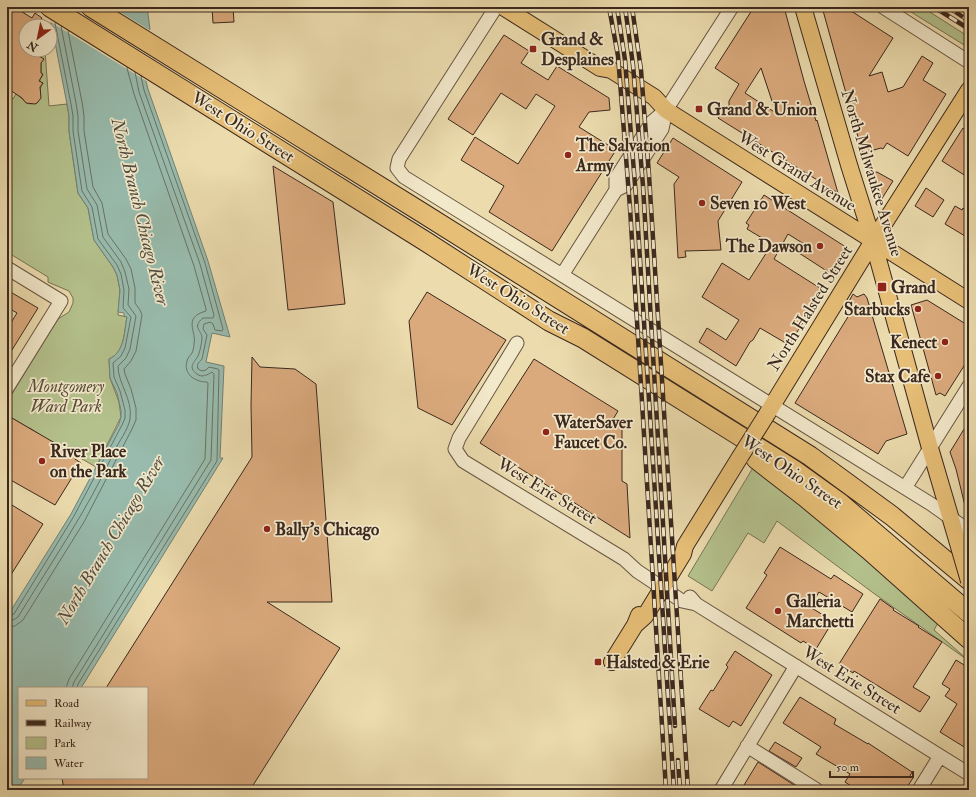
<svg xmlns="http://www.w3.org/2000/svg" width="976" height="797" viewBox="0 0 976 797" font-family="'IM FELL Double Pica',serif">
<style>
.green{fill:#b4c18c;stroke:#787455}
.water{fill:#98bbad;stroke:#738074}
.pier{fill:#ebdbad}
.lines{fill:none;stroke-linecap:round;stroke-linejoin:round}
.shore{stroke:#6a7266;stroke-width:1}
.building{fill:#daaa7d;stroke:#3b281e;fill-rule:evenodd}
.minor-casing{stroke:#675542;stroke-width:15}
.major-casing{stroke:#3b281e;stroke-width:18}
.highway-casing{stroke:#3b281e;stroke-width:21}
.minor{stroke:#f2e8ca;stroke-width:13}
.major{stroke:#e6be76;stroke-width:16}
.highway{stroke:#e6be76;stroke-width:19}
.rail-casing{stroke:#3b281e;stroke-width:4.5}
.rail{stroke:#f2e8ca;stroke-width:3;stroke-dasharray:9;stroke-linecap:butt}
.major-bridge-casing{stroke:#3b281e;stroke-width:18;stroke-linecap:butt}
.major-bridge{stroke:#e6be76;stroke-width:16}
.poi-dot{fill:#8f2418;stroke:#f2e8ca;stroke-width:1.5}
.labels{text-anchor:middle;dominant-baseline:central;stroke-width:3.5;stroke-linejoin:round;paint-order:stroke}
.poi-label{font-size:17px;font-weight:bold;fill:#3b281e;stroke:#f2e8ca;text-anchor:start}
.street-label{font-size:17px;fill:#3b281e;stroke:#f2e8ca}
.park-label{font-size:17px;font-style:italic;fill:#594e3a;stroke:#f2e8ca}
.water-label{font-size:18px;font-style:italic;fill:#524d42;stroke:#f2e8ca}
</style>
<rect width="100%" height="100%" fill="#ebdbad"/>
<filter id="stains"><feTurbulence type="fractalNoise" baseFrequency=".005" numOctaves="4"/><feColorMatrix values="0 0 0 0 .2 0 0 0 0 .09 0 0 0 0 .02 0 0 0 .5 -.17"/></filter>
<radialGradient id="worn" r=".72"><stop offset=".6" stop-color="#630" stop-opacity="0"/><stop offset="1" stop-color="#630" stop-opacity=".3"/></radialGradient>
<path class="green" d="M903,7H922L969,37V48Z
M43,50H45L49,106L67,104L69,116V131L78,193L88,208L94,240L113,267L117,275L120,290L118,315L127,317C124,332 125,352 109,359L110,378L119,402L121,417L96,467L63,448L62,449L30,428H29L12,418L10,420L7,417V402L58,319L69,312L73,303V298L69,291L50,283L48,282V277L7,252V95L13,99L16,94L29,104L37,103C42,96 38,90 43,83L40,82V79L43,75L41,73V54Z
M754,466L822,520L938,623L934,630L969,661L872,592L777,521L764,543L748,533L712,591L688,576Z"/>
<path class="water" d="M60,7H147L150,29L138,50L148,89L208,261L230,337L212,333L206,362L224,366L220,458H223L81,688H19V778H25L17,790H7V613L8,611L10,612L71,514L119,424L121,417V410L117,393L110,378L109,359C125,352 124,332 127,317L124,316V313L118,312L120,290L117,275L113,267L94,240L88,208L78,193L69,131V116L67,104L51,22Z"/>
<path class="pier" d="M58,7H112L151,31L141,50L148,82L49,21Z"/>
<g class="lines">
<path class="shore" d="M7,615L10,616L14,614L74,516L122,425L125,418V410L120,391L114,377L113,363L121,356L125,348L131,317L123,308L124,290L121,274L117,265L98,239L92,207L82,191L73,131V116L71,104L55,23
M7,621L13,620L18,617C51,563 88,509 114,452C119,441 128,430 130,419C133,399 118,384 118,366L126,358L130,349L136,316L128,305L129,289L125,272L121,262L103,237L97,205L87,189L78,131V116L76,103L61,26
M7,627L15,626L23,620L84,522L132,429L136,420V408L131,389L125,374L124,369L131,361L136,351L142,315L140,310L135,303V288L131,269L126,259L108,234L102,203L93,187L84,131V116L82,102L68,31
M66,688L69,679L205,459L208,383L207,382C195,382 183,374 187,361C188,357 190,356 192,353C193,351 194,347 194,344C197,331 182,318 206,311V309L194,266L134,94L127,68
M72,688L74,682L211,460L214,374L212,372C207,375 202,378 197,374C187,367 195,362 198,356C200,352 202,341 202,337C201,330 192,327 203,318H213L214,315L200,264L139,92L135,72
M77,688L78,684L217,461L219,370L218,369L209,367L206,370L202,371L198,369C196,363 200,362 202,359L207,335L203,329L204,324L210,322L213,324L215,330L222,331L223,329L205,263L144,90L141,76"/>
</g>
<path class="building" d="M7,7H14L32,18L35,13L42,18L39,22L46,26H26V50H43L39,56L44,59L41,63V73L43,74L39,81L43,83L40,87L41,98L37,103L35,104L26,103L22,98L7,88Z
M212,7H233L234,22L213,23Z
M754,7H784L804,81L816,121L817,120L838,193L718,118L725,107L729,106V101L739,84L715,68ZM761,68L776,113L745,93Z
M822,7H845L893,38L869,76L882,72L888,92L903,87L922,56L933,63L923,80L946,94L908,156L887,143L883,149L881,148L863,153L848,104H849Z
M504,35L529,51L521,63L548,80L557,66L609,98L610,110L589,112L579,127L616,150L552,251L489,212L504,186L461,160L475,137L518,164L555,106L536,94L526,109L501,93L473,135L448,119Z
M963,128L969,132V178L942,161Z
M673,138L742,182L718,221L721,250L685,251L686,257L678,258L674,184L679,177L657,163Z
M273,166L333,202L345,304L288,310Z
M877,172L893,181L881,200L876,199L869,174Z
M926,188L944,200L933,217L915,206Z
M764,195L849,249L833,275L799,253L804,244L788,234L774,259L823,290L789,345L760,328L753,340L750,342L736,366L699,342L707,328L726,340L739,320L702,297L722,263L749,280L772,244L747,229L749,225L746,223Z
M955,206L962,210L963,208L969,212V229L965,236L945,224Z
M7,290L38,308L7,358V329L17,313L7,307Z
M427,292L506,340L452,425L418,408L409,321Z
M853,294L857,297L864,294L867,298L907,434L886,441L878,454L795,403L854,307L848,303Z
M927,300L969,326V358L945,396L940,393L936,395L911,305Z
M252,357L260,367L295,369L316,384L332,602H267L340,648L250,790H64L62,778H147V688H106L252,457L251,405Z
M534,359L618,411L612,421L622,427V481L627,484L630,538L480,443Z
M7,417L10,420L12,418L29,428L60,446L59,447L76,457L75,459L81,463L55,505L7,478Z
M969,421V509L966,510L956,469L950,452Z
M7,502L43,524L7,581Z
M780,547L831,579L834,575L863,594L852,612L819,592L810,607L833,621L816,649L803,641L801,643L746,608L767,575L764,573Z
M880,599L894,609L893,610L919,626L918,627L942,642L913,687L930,697L920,712L854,671L853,673L839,664Z
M735,651L772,675L741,726L733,721L729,727L699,709L711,690L713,691L728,667L726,665Z
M956,660L969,668V750L940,732L957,704L945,696L950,689L942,684Z
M800,697L836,719L834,724L868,744V743L912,772L910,776L913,778L905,790H857L845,782L850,774L816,754L821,747L783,723Z
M775,742L802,758L796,767L769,751Z
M758,762L802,790H741Z"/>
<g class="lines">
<g class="minor-casing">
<path id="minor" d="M496,7L399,159L397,168L404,177L931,504L969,531
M883,7L969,62
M616,190V178L652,122L666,110
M7,268L61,301L7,388
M562,275L616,190L626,185L662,129L666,110L732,7
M517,343L459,438L455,449L463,461L624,559L637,571L682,601L696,604
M905,488L969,386
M690,597L696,604L969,774
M747,746L817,790
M721,790L796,666
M919,790L940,756"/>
</g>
<g class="major-casing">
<path id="major" d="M503,7L600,68L611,70L654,97L666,110L969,301
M803,7L849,165L873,241L930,448L960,550
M767,414L873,241L969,90
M635,625L645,616L683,554L685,546L740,457
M612,662L635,625L639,615"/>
</g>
<g class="highway-casing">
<path id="highway" d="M50,7L425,241L549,321L583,338L794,470L840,503L969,613
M91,7L421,212L810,456L892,516L969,580
M756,459L805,497L869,550L969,639"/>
</g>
<use href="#minor" class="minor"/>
<use href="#major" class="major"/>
<use href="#highway" class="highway"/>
<g class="rail-casing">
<path id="rail" d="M609,7L618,56L630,208L666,790
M617,7L625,60L636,197L674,790
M625,7L633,65L643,186L675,726
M632,7L641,70L649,175L688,790
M934,7L969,29
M948,7L969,21
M960,7L969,13
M678,760L680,790"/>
</g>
<use href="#rail" class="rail"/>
<g class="major-bridge-casing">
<path id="major-bridge" d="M740,457L767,414
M960,550L969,581"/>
</g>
<use href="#major-bridge" class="major-bridge"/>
</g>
<g class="poi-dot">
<rect x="529" y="45" width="8" height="8" rx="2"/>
<rect x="695" y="105" width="8" height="8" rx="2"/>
<circle cx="568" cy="155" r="4"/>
<circle cx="702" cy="203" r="4"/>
<circle cx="820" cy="246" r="4"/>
<rect x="877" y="282" width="10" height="10" rx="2"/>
<circle cx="918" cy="309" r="4"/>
<circle cx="945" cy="342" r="4"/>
<circle cx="938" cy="376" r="4"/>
<circle cx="546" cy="432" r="4"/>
<circle cx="42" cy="461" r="4"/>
<circle cx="267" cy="529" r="4"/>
<circle cx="778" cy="611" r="4"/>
<rect x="594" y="658" width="8" height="8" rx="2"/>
</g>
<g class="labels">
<g class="poi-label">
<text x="541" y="39">Grand &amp;<tspan x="541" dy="20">Desplaines</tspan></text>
<text x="707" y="109">Grand &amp; Union</text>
<text x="576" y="145">The Salvation<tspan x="576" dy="20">Army</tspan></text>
<text x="710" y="203">Seven 10 West</text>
<text x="812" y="246" text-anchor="end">The Dawson</text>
<text x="891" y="287">Grand</text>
<text x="910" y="309" text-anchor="end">Starbucks</text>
<text x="937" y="342" text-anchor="end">Kenect</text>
<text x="930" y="376" text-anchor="end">Stax Cafe</text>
<text x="554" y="422">WaterSaver<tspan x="554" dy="20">Faucet Co.</tspan></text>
<text x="50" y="451">River Place<tspan x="50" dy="20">on the Park</tspan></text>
<text x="275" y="529">Bally's Chicago</text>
<text x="786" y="601">Galleria<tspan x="786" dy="20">Marchetti</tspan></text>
<text x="606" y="662">Halsted &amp; Erie</text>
</g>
<g class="street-label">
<text transform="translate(243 127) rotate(32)">West Ohio Street</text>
<text transform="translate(797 171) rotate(32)">West Grand Avenue</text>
<text transform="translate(872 173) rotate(73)">North Milwaukee Avenue</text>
<text transform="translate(518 299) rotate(32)">West Ohio Street</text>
<text transform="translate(810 308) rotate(-58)">North Halsted Street</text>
<text transform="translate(792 472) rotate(34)">West Ohio Street</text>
<text transform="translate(547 491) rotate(31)">West Erie Street</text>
<text transform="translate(852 680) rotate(32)">West Erie Street</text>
</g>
<g class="park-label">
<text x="66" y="386">Montgomery<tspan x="66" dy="20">Ward Park</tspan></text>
</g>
<g class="water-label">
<text transform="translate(140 212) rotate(76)">North Branch Chicago River</text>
<text transform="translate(111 540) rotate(-59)">North Branch Chicago River</text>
</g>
</g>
<rect width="976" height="797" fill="none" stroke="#ebdbad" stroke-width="24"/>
<rect x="8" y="8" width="960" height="781" fill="none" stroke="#3b281e" stroke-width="2"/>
<rect x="12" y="12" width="952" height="773" fill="none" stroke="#3b281e"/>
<rect x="18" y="687" width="130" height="92" fill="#f2e8ca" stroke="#a99b85"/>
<rect x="26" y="700" width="20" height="6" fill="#e6be76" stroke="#a99b85"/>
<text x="54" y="707" font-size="12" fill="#3b281e">Road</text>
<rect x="26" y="720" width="20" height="6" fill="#3b281e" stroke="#a99b85"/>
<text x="54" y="727" font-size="12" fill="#3b281e">Railway</text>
<rect x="26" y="737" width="20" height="12" fill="#b4c18c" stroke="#a99b85"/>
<text x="54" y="747" font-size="12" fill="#3b281e">Park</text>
<rect x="26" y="757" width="20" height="12" fill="#98bbad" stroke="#a99b85"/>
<text x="54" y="767" font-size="12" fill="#3b281e">Water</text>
<g transform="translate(38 38) rotate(213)"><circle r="19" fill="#f2e8ca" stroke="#a99b85"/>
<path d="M0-3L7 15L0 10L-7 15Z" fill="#8f2418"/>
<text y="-6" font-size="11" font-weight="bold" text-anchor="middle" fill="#3b281e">N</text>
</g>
<path d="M830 771v6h83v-6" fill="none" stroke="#3b281e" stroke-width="2"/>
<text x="836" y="771" font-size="12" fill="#3b281e" stroke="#f2e8ca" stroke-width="3" paint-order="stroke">50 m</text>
<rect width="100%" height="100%" filter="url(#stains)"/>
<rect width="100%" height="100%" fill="url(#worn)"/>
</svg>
